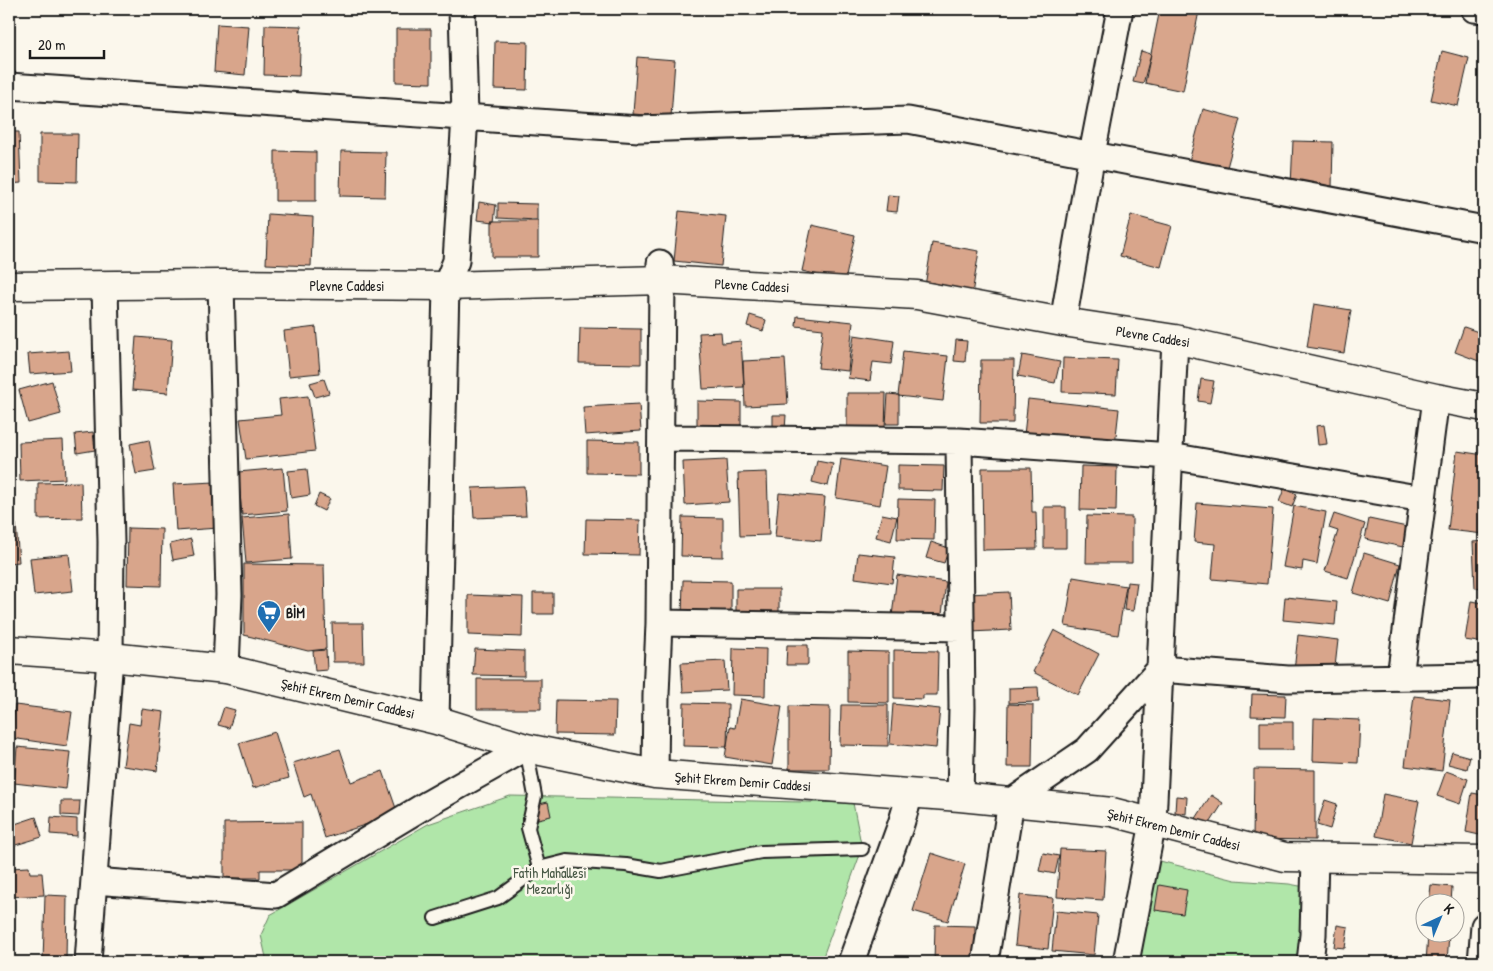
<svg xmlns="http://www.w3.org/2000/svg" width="1493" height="971" viewBox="0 0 1493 971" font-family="'Patrick Hand',sans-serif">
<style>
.green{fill:#b0e6a9;stroke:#668162}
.building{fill:#d8a58b;stroke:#1c1c1c}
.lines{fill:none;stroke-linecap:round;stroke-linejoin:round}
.service-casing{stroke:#1c1c1c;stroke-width:16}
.minor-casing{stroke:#1c1c1c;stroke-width:29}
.tertiary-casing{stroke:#1c1c1c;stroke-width:31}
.service{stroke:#fbf7ec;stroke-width:12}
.minor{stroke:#fbf7ec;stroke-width:25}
.tertiary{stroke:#fbf7ec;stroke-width:28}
.labels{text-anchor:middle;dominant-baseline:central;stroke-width:5;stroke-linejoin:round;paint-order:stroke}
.street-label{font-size:14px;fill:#1c1c1c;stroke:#fbf7ec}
.poi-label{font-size:14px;font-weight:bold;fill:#1c1c1c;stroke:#fbf7ec;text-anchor:start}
.park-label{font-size:14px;fill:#485946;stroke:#fbf7ec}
</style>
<rect width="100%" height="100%" fill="#fbf7ec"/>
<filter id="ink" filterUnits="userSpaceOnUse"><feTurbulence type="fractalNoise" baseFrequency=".02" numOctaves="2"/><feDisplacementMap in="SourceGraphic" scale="10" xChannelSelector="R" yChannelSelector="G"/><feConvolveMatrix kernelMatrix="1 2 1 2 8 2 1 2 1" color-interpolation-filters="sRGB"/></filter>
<g filter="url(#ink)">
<path class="green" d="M510,796L853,803L862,849L821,962H267L261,935L270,915L428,824Z
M1152,859L1235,880L1289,884L1305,887L1297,962H1133Z"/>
<path class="building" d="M1160,9H1186L1199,11L1183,91L1145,83Z
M217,24L249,26L245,75L214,72Z
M265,25L301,26L299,76L264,75Z
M396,29H431V83L396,82Z
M495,41L528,42L527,90L494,89Z
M1141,51L1151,54L1143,84L1133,82Z
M1442,51L1469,58L1458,106L1431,100Z
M637,57L675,60L671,117L633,114Z
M1203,109L1240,119L1226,171L1189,161Z
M9,132H19L21,183L9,184Z
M40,134H78L77,182L40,181Z
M1293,141L1333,142L1332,188L1291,186Z
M275,151L316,152V201H275Z
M341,151L386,152L385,197L340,196Z
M888,195L899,196L897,212L886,211Z
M479,202L496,205L494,222L477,220Z
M498,203L537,204V220L498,218Z
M679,211L726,216L721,266L674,261Z
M268,214L313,217L311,266L266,264Z
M1131,215L1172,226L1161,267L1120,256Z
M492,221H538V257H492Z
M812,225L855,235L845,281L802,271Z
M932,243L979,251L972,294L925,286Z
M1314,304L1351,310L1344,353L1307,347Z
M750,315L766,320L763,331L747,326Z
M797,316L853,322L848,371L818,368L823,329L796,326Z
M316,327L320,373L289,376L284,331Z
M1464,327L1484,334V363L1455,352Z
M580,328L641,329V364L579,363Z
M721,332L722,343L741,341L744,387L703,389L699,333Z
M854,335L894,341L891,364L873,362L870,381L848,378Z
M136,337L172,340L168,393L132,390Z
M956,340L967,341L965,362L954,361Z
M69,351L71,371L30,374L28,354Z
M903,351L948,356L943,401L898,396Z
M1022,355L1060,362L1055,383L1018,376Z
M1063,358L1118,360L1116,394L1062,392Z
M785,359L788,404L745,406L743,361Z
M981,360H1014L1013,423H980Z
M324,379L329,393L315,397L310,383Z
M1201,379L1214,381L1210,403L1198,401Z
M52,381L61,414L28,423L19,390Z
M847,393H886L885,431H847Z
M888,394L899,395V424H886Z
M308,396L315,451L246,459L240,419L281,415L279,399Z
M1028,399L1119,409L1115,445L1024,435Z
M697,401L741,402V438L697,437Z
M639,404L641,431L585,435L583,407Z
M773,415H786L785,430H773Z
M1324,425L1327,444L1318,445L1316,426Z
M93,432L95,450L77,453L75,434Z
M63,440L65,479L20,481L19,442Z
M149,440L155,471L136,474L130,444Z
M587,441L639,442V474L587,473Z
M1457,451L1484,455V534L1448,530Z
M841,459L886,466L880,505L836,498Z
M726,460L729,502L685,505L683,462Z
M817,461L833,464L828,486L812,482Z
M898,465L944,466L943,491L898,490Z
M1081,466L1117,467L1116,511L1080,510Z
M283,468L287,511L242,515L238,472Z
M982,468H1031L1032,512H1036L1037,549L983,550Z
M307,469L310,495L291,498L288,471Z
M767,472L769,535L740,536L738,473Z
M81,482L82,518L38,519V483Z
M215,482L218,528L176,531L173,484Z
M524,486L526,516L474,518L472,488Z
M1284,489L1297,494L1292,507L1279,502Z
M779,493L825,497L821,541L775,537Z
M319,494L330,499L324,511L314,506Z
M898,499L935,500L934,540L897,539Z
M1197,503L1273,509L1267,584L1212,579L1215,544L1194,542Z
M1294,506L1326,512L1317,564L1303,561L1302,570L1283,567Z
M1044,507H1066V548H1044Z
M289,514L292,559L246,563L242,518Z
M882,514L897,517L891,541L876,537Z
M1334,514L1365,524L1348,578L1325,571L1338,531L1329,528Z
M1087,516L1132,517V563H1086Z
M682,517L723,518V557L681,556Z
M586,519L640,520L639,555L585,554Z
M1369,519L1407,527L1403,547L1365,539Z
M9,524H16L19,562L9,563Z
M128,528L162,529L161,586L127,585Z
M191,539L194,556L173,560L170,544Z
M1484,541V587L1475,588L1473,542Z
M931,542L949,548L944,563L926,558Z
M858,553L895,557L892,583L855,578Z
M1364,553L1400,564L1390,604L1353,593Z
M69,554L73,591L34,595L30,558Z
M244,564L324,565L326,649L308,651L244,635Z
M897,575L946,582L941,622L892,616Z
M1073,577L1126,586L1118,635L1065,626Z
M683,580L731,581V619L682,617Z
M1127,582L1137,583L1133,611L1124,610Z
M736,589H779V628L736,629Z
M1009,592L1011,630L971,632L969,594Z
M533,593H553V614H533Z
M468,595L523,597L522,637L468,635Z
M1285,597L1337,602L1335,625L1283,620Z
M1471,601L1484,603V643L1465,640Z
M332,623H363L364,662H333Z
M1054,630L1099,654L1078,695L1033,672Z
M1298,635L1338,640L1334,676L1294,671Z
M787,645H808V665H786Z
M733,648L766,649L765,696L732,695Z
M475,649L524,651V676L473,675Z
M326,650L327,670L315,671L313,651Z
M894,650L938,651L937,695H923V699L894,698Z
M848,651L889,652V703L848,702Z
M725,661L727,690L683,692L681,663Z
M477,679H541V709H477Z
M1038,687L1039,702L1009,703V688Z
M1252,694L1286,695L1285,717L1251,716Z
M1414,696L1450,700L1442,771L1405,766Z
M740,699L782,706L772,765L725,757L730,727L735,728Z
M556,700L616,701L615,735L555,734Z
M684,703L728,704L727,747L683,746Z
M893,704L940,709L936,748L890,744Z
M1008,704L1033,705L1032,767H1007Z
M15,705L72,712L67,746L11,738Z
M841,705H888V746L840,745Z
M789,706L830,707L829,769H789Z
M224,707L235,710L229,728L218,725Z
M142,709L164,712L157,771L123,766L129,723L140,725Z
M1314,718L1360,720L1358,763L1313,761Z
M1260,722H1293V750H1260Z
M275,732L289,778L253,788L239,743Z
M17,747L70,752L66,789L14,783Z
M340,749L351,782L383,771L398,814L325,838L311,794L304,797L293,763Z
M1452,752L1470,757L1467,769L1448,764Z
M1254,769L1315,770V840L1253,839Z
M1446,771L1468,779L1460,804L1437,796Z
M1472,793L1484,795V836L1466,832Z
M1383,794L1419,801L1411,843L1376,836Z
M1211,795L1223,803L1207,828L1195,820Z
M1176,796L1187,797L1186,814L1175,812Z
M1325,800L1337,804L1330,829L1317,825Z
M61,801H80L79,816L61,815Z
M548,802L551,816L538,819L535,805Z
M36,817L42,837L9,847V826Z
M51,817L77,819V836L50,834Z
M302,822V870H260V878H224V823Z
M1060,849L1106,851L1103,900L1057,897Z
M931,853L965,864L948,921L913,911Z
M1043,853L1059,856L1055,874L1039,871Z
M29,867L30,873H42L44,895L9,897V868Z
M1159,885L1187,890L1183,914L1155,910Z
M1431,885L1452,887L1451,904H1429Z
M45,895L67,896L66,962H43Z
M1020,895L1053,898L1048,949L1015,945Z
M1056,911L1098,915L1094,955L1052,951Z
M935,925L975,926V962H934Z
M1337,925L1348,927L1345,948L1334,947Z
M1428,934H1449L1447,962H1426Z"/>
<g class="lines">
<g class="service-casing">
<path id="service" d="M526,748L535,796L528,828L539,868
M435,918L498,898L539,868L567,861L626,865L661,871L761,852L862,849"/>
</g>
<g class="minor-casing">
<path id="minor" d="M1474,9L1484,10
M9,86L639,129L908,120L1484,229
M221,284L229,595L226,669
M1063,322L1092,154L1120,9
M662,438L959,441L1170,456L1423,499
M959,441L962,707L960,797
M659,623L961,628
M1400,677L1436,398
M436,720L446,286L456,261L465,116L462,9
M655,774L656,695L659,623L662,280L660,263
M94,881L276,895L429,803L526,748
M88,962L110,657L111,542L105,286
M851,962L901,824L910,794
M985,962L1011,802L1087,750L1160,669L1288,679L1484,676
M1126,962L1153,823L1175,339
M1310,962L1313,935L1315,857
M1481,962L1484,926"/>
</g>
<g class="tertiary-casing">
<path id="tertiary" d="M9,286L221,284L446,286L662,280L917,295L1063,322L1175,339L1436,398L1484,407
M9,650L110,657L226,669L436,720L526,748L655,774L960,797L1112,812L1285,857L1484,860"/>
</g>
<use href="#service" class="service"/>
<use href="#minor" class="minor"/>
<use href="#tertiary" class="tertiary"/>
</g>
</g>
<defs>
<g id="supermarket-pin" transform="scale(1.25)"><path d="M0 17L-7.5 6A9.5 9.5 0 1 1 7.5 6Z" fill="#1f6fb2" stroke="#fbf7ec"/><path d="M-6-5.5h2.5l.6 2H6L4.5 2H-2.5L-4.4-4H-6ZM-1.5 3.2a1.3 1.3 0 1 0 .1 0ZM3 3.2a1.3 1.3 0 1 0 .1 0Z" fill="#fff"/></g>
</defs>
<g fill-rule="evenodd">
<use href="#supermarket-pin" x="269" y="612"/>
</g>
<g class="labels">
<g class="street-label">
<text x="347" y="285">Plevne Caddesi</text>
<text transform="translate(752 285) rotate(3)">Plevne Caddesi</text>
<text transform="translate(1153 336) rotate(9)">Plevne Caddesi</text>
<text transform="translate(348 698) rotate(13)">Şehit Ekrem Demir Caddesi</text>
<text transform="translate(743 781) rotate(4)">Şehit Ekrem Demir Caddesi</text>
<text transform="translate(1174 829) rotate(14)">Şehit Ekrem Demir Caddesi</text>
</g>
<g class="poi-label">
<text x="286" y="612">BİM</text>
</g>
<g class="park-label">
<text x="550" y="872">Fatih Mahallesi<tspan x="550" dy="16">Mezarlığı</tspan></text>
</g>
</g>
<rect width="1493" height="971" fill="none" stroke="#fbf7ec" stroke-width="30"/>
<rect x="15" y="15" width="1463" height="941" fill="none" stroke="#1c1c1c" stroke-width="2" filter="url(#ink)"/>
<g transform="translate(1440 918) rotate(44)"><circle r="24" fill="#fbf7ec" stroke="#a29f99"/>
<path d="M0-4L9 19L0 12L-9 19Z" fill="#1f6fb2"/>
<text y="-8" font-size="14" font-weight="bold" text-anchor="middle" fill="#1c1c1c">K</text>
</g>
<path d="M30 50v8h74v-8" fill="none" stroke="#1c1c1c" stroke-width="2.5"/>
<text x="38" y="50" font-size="15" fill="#1c1c1c" stroke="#fbf7ec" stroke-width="4" paint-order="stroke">20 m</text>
</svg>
